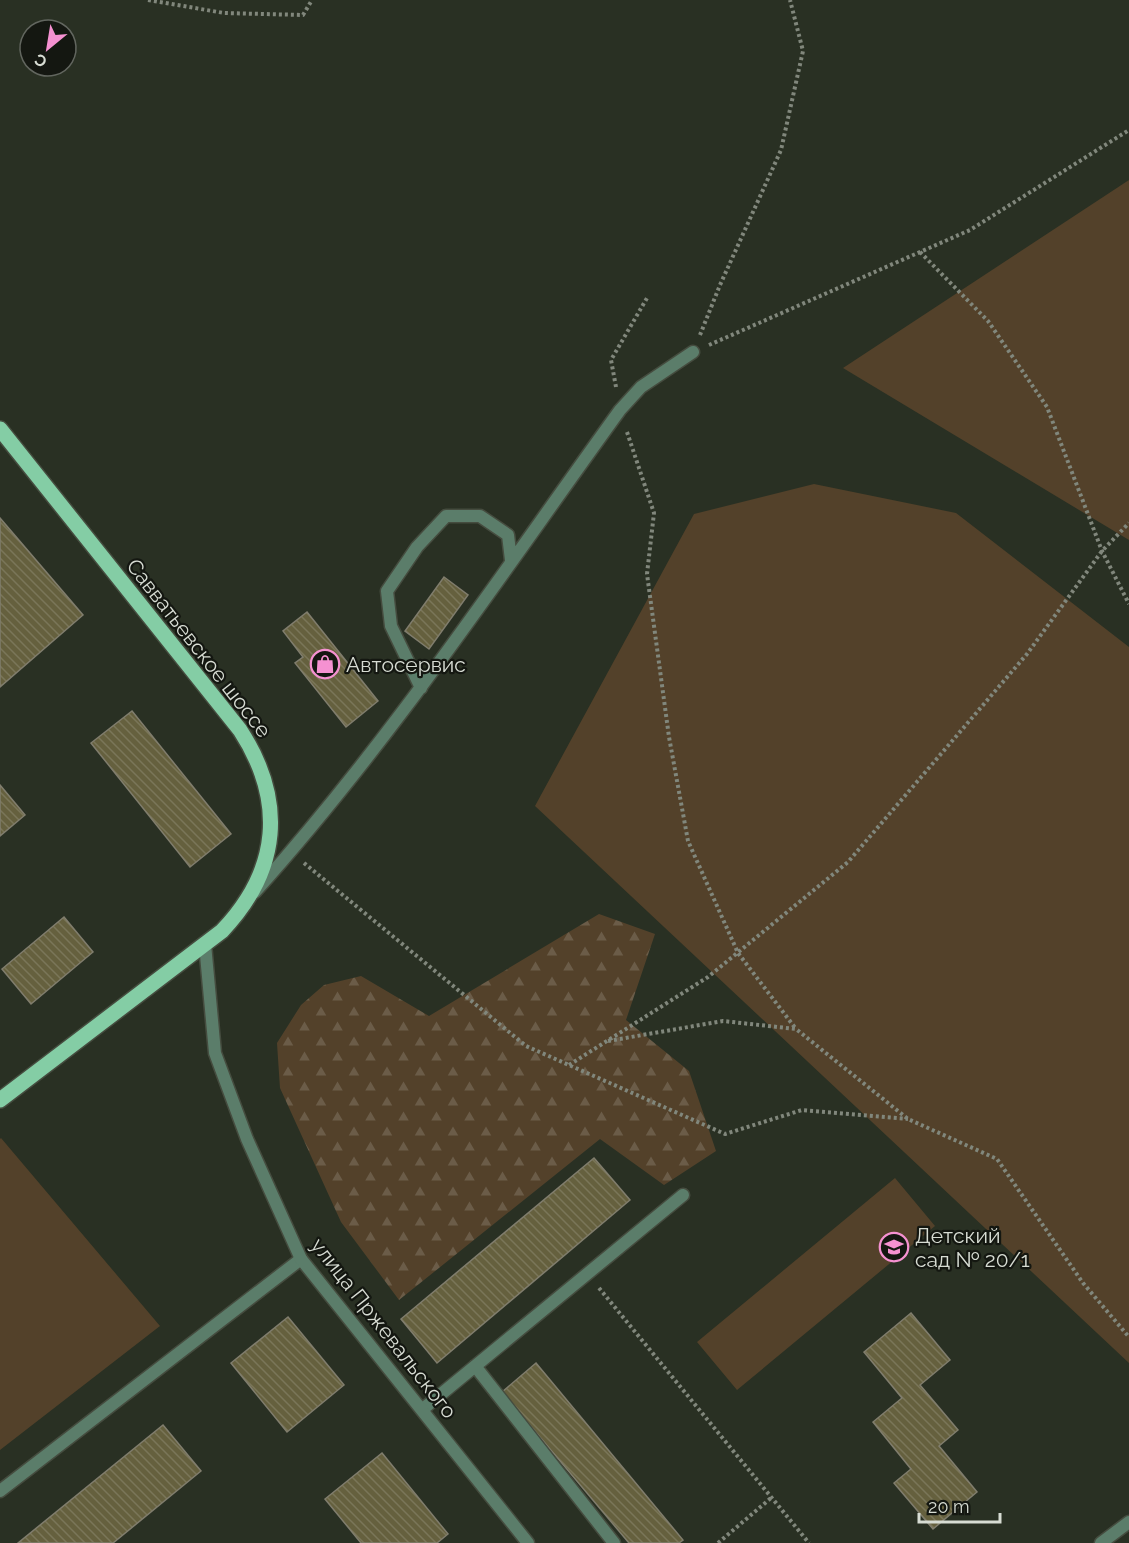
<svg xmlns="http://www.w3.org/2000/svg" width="1129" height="1543" viewBox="0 0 1129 1543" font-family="Raleway,sans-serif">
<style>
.green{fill:#53412a}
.forest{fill:url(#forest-firs)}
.building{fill:url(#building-back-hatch);stroke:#807d6d;stroke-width:1.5}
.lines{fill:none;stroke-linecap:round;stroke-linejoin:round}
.service-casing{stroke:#454c3f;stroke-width:15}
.tertiary-casing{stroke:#454c3f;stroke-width:15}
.primary-casing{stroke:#454c3f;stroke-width:18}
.path{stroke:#81877c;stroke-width:4;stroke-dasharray:3 3;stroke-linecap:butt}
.service{stroke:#5b7d6a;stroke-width:12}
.tertiary{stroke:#5b7d6a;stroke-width:12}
.primary{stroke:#84cda5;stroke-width:15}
.labels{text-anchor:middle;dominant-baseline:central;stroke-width:4.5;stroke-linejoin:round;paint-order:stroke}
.street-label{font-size:21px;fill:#d7dcd3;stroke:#141711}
.poi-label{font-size:21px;fill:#d7dcd3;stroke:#141711;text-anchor:start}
</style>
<defs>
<pattern id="forest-firs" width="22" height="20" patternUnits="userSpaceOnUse" patternTransform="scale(1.5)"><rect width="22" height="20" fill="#53412a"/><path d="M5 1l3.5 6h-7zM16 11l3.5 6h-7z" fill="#6b5c48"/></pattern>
<pattern id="building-back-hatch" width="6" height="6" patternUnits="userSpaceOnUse" patternTransform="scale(1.5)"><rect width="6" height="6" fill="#65603e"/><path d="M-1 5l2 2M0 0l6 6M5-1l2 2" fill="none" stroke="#7a7659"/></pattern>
</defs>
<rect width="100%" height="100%" fill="#293023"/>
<path class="green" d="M1129,180V540L843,368Z
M814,484L956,513L1129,647V1363L535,806L694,514Z
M1,1138L160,1326L0,1450V1139Z
M895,1178L935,1226L737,1390L697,1342Z"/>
<path class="forest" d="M599,914L655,934L626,1020L689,1071L716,1151L664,1185L600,1139L399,1300L341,1222L280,1088L277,1043L301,1005L324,985L361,976L429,1016Z"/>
<path class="building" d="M0,518L83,615L0,687Z
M444,577L468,595L429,649L405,631Z
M307,612L378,701L346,727L295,663L303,657L283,631Z
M132,711L231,834L190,867L91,743Z
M0,785L25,815L0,836Z
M64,917L93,952L31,1004L2,969Z
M594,1158L630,1200L437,1363L401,1319Z
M911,1313L950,1360L920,1385L958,1430L939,1446L977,1492L933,1529L894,1483L911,1469L873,1422L902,1398L864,1352Z
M288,1317L344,1385L287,1432L231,1363Z
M536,1363L683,1540L679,1543H629L502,1392Z
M163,1425L201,1471L113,1543H18Z
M382,1453L448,1534L437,1543H361L325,1499Z"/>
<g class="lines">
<g class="service-casing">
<path id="service" d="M421,688L391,626L387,591L417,547L446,516H480L508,535L511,560
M255,892C390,742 502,573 620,410L641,387L693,352
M475,1366L614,1543
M423,1409L683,1195
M0,1491L301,1259
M1101,1543L1129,1522"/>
</g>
<g class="tertiary-casing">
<path id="tertiary" d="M205,944L215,1053L247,1139L301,1259L528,1543"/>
</g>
<g class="primary-casing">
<path id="primary" d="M0,429L240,730C286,801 280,870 222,931L0,1100"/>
</g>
<path class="path" d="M148,0L224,13L303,15L312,0
M920,252L988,321L1047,407L1102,551L1129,604
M700,335L720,285L781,150L803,51L790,0
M709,345L970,230L1129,130
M616,387L611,360L647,298
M627,432L654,513L647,574L669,737L688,841L738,953L796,1029
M304,863L526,1046L725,1134L802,1110L908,1119
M608,1041L723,1021L796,1029L908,1119L997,1159L1083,1283L1129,1337
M569,1065L708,977L848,862L1027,654L1102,551L1129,523
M599,1288L809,1543
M718,1543L771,1498"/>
<use href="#service" class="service"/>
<use href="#tertiary" class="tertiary"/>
<use href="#primary" class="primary"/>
</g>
<defs>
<g id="shop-ring" transform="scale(1.5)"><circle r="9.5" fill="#141711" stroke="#f591d1" stroke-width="1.5"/><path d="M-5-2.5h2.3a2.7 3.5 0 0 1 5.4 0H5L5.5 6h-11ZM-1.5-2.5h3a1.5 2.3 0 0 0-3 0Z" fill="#f591d1"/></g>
<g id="school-ring" transform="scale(1.5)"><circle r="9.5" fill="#141711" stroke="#f591d1" stroke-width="1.5"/><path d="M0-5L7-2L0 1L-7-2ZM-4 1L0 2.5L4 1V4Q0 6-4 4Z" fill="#f591d1"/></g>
</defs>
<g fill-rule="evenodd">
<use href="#shop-ring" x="325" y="664"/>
<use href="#school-ring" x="894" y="1247"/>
</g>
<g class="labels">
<g class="street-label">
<text transform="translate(199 648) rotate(52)">Савватьевское шоссе</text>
<text transform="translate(384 1328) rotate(52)">улица Пржевальского</text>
</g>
<g class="poi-label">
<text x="346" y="664">Автосервис</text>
<text x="915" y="1235">Детский<tspan x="915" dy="24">сад № 20/1</tspan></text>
</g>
</g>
<g transform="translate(48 48) rotate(210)"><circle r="28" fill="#141711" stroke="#62665f" stroke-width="1.5"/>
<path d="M0-4.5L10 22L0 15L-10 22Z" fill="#f591d1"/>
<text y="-9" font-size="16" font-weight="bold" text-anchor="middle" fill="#d7dcd3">С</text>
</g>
<path d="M919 1513v9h81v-9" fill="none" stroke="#d7dcd3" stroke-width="3"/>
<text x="928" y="1513" font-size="18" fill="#d7dcd3" stroke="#141711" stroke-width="4.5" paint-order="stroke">20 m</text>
</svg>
